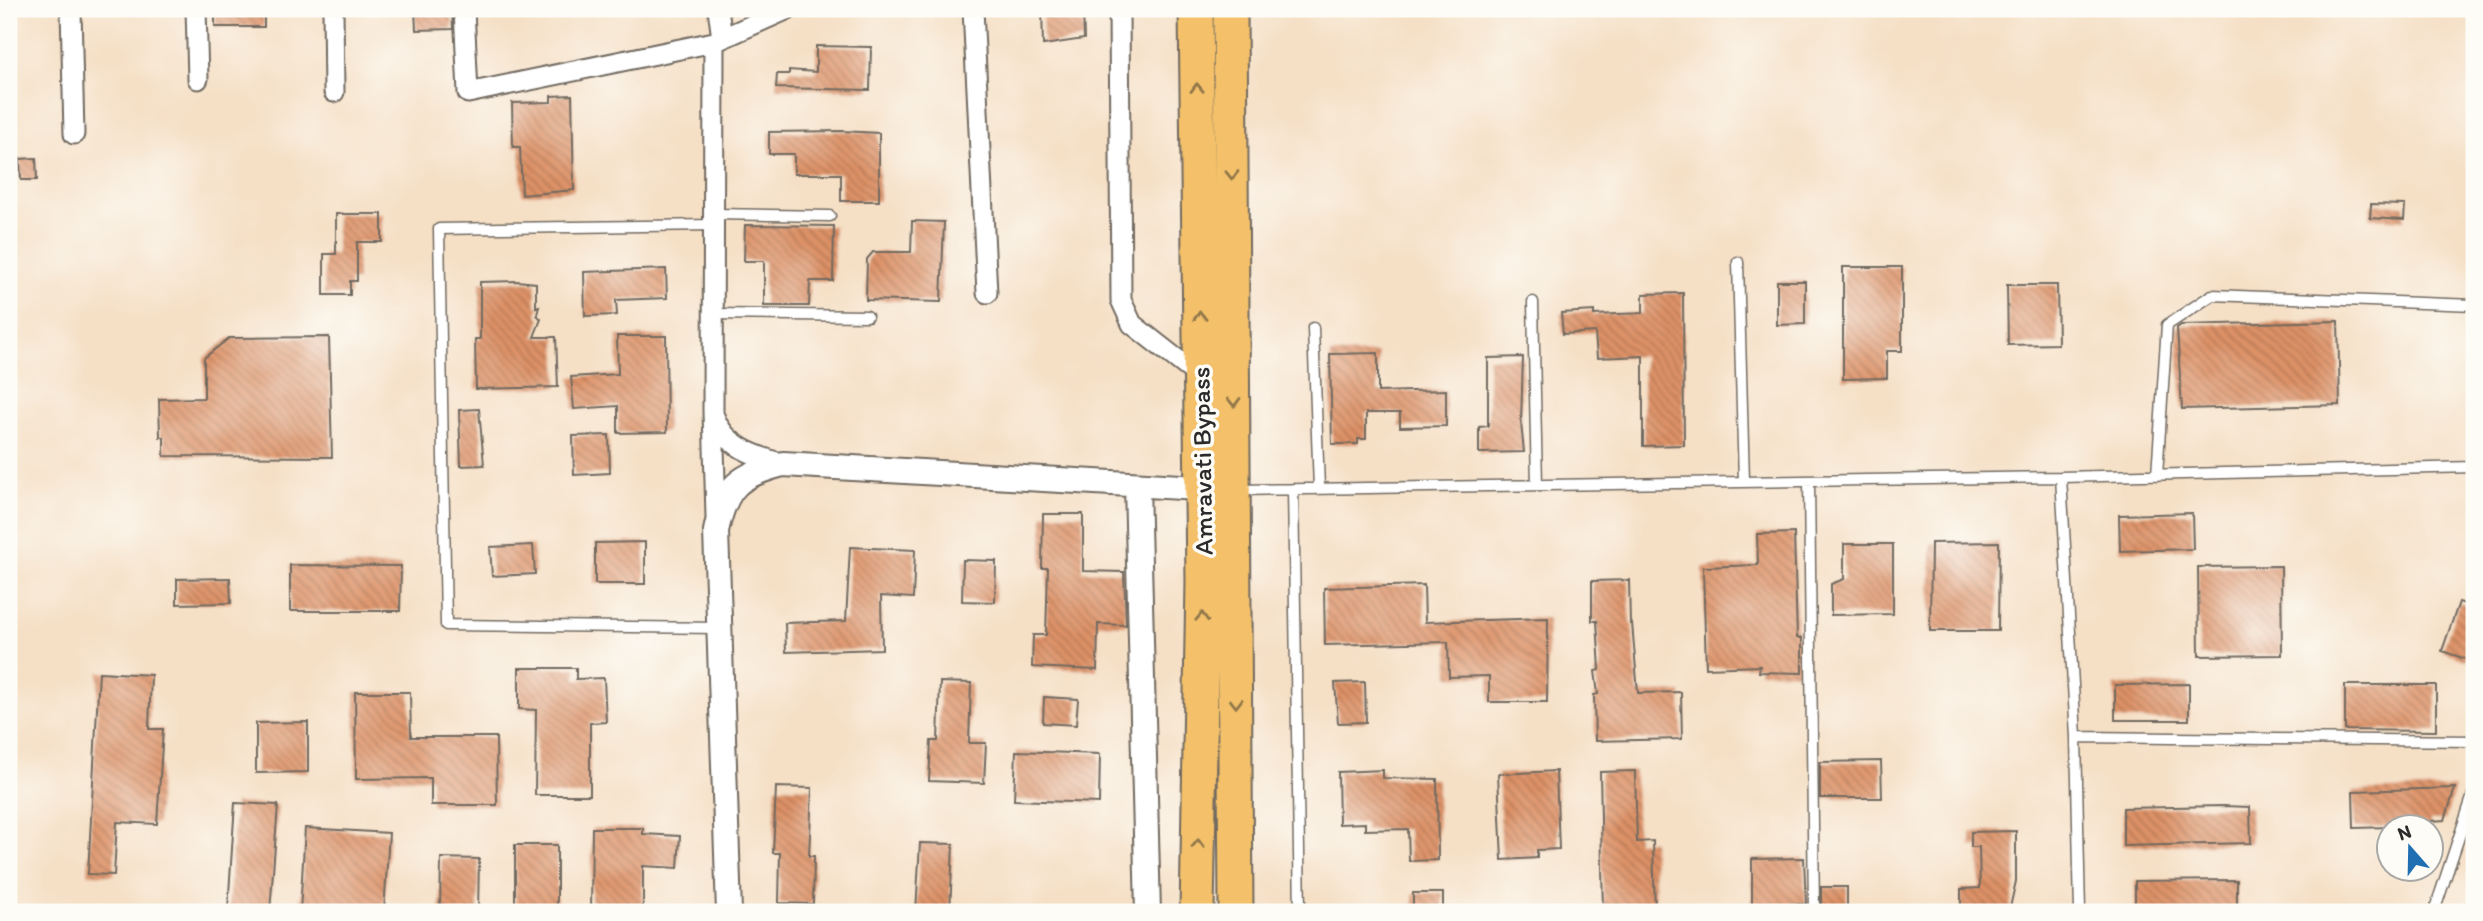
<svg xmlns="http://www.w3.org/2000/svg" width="2483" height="921" viewBox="0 0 2483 921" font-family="Itim,sans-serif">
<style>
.building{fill:url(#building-back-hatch)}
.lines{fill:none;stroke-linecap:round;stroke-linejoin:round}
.service-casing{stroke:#726a61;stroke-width:13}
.minor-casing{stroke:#726a61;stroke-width:23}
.tertiary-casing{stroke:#726a61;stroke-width:28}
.trunk-casing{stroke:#726a61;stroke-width:37}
.service{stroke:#fff;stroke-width:10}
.minor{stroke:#fff;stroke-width:19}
.tertiary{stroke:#fff;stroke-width:24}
.trunk{stroke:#f4c16a;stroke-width:33}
.oneway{stroke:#90764a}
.labels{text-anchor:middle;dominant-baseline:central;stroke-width:7;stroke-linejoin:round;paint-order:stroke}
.street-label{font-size:26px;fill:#2b2b2b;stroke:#fdfcf7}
</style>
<defs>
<pattern id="building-back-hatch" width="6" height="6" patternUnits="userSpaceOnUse" patternTransform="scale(1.75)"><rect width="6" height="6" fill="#dd9166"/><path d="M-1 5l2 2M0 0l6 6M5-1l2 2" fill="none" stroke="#b37754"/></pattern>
</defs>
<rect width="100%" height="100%" fill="#fdfcf7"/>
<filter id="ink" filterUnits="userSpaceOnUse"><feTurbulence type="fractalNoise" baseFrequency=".0143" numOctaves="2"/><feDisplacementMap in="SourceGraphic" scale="14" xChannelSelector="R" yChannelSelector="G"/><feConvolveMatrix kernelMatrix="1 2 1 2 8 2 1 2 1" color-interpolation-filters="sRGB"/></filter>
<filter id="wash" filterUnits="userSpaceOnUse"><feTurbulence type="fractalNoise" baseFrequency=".00686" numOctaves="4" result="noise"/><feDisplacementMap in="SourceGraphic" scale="28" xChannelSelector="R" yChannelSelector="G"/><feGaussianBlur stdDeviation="1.57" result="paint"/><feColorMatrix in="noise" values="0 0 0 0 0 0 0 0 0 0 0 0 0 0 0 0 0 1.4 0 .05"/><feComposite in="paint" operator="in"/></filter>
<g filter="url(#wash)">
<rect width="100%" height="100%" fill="#f5dfc5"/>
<g id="blocks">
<path class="building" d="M215,9H264V27H215Z
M415,9H452L453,29L416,30Z
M1042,9H1083L1084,39L1043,45Z
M816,46L871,47L870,90L776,88L777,74H789V70L816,72Z
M572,95L574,190L522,195L520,147H513L512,103L551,102V96Z
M841,131L879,133V201H841V174H794V154H769V132Z
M36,158L37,180H21L20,159Z
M2371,204L2405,205L2404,220L2370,218Z
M336,214H382V242H357V281H350V295H324V254H336Z
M912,221L944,222L941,302L866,300L867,259L873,252H911Z
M745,225L834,226L833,281H810L809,306H764V261H744Z
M1843,267H1902V351H1887V378L1843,379Z
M666,269L667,298L616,300L617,315L585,316L584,272Z
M517,281L536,283V307L539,306L537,315L541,319L534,337H556L558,387L476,389L475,339H480V282Z
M1777,281H1805V324L1777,325Z
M2007,285H2057L2058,344L2008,345Z
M1683,293L1684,445L1643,446V356L1597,358L1595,332L1563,334L1561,313L1594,311V315L1643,313V294Z
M2338,321L2340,405L2182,409L2177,328L2181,325Z
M617,336H666L667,432L618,433V406L574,409L571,377L618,374Z
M329,337L332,457L164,456V437H160L159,399L204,398V358L229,338Z
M1378,353V392L1446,390V426L1400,427V413H1366V439H1358V444H1332L1330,354Z
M1523,357L1521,423L1524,452L1479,453V427L1488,426V358Z
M479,409L484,465L461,466L459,410Z
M609,435L610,473L574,475L573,436Z
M2192,513L2193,549L2120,551L2119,515Z
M1043,514H1083V571L1124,572L1126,625L1098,624L1097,670L1032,667L1033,635H1046L1048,568H1042Z
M1794,533L1797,638H1802V673L1759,672L1760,666L1706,668L1703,567L1758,565L1757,534Z
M645,542V584H595V543Z
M1999,542L1998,631H1930L1931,543Z
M1844,544H1893V614L1831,615V584L1844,579Z
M533,545L535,574L492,576L490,547Z
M850,547L915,550L913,598L881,596L882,649L786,652L785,623L846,621Z
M963,560L996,561L995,602L962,601Z
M290,565L401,566L400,611H290Z
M2281,566L2282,655L2199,656L2198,567Z
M230,578L231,603L177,604V579Z
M1629,580L1630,624L1632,623L1638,693L1681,692L1682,739L1595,741L1594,695L1598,694L1595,671L1600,670L1597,621H1592V581Z
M1424,585L1425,622L1548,618L1547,702H1489V676L1449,677L1448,642L1325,645L1324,588Z
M2459,602L2474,607V662L2442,651Z
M519,668H576V679L604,678L606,722L590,723V795H535L536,710L519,709Z
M99,672L151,675L149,729H163L157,824L117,822L114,875L88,874Z
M940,682L971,683L969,743H986L984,783L929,781L931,741H938Z
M1365,682L1366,722L1338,723L1335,683Z
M2189,684V720H2115V685Z
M2345,685H2436V731L2345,730Z
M355,692H410L411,737H496L497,805H431V778L356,779Z
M1044,697L1078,699L1076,725L1043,723Z
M308,722V772L256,773V723Z
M1016,751L1100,754L1099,803L1014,800Z
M1881,761L1882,798H1820V762Z
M1383,770V778L1437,779L1438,860L1409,861L1408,829L1365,830V823L1339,824L1338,772Z
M1556,771L1559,849L1537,850V858L1502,860L1498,774Z
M1635,771L1637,842L1653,841L1655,912H1603L1600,772Z
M776,787L812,788L809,856H814L813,904L779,903L780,853H773Z
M2455,788L2445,820L2430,821V826L2354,828L2353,791Z
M235,803L278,805L270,912L228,909Z
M2223,806L2250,807L2251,843L2123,846V808Z
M305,828L389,833L384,912H300Z
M592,828H643V834L680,836L678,868L643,866V912H591Z
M2016,831V881L2009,912H1961V889L1980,888L1979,847H1971V832Z
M920,843L953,844L950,912H916Z
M515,845H557V912H515Z
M441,858L479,859L478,912H440Z
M1804,858L1806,904L1752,906V859Z
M2237,880V912H2135V881Z
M1821,887H1847V912H1821Z
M1413,893H1443V912H1413Z"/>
</g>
</g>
<g filter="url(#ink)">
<use href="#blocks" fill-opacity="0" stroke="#726a61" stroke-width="2"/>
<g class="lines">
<g class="service-casing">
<path id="service" d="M714,214L830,216
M714,225L439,229L446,625L719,628
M1738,262L1744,482
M1533,302L1537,485
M713,314L867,316
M1313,328L1319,488
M2157,475L2167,325L2212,295L2474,305
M2061,477L2076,737L2080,912
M1809,481L1814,912
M1293,489L1300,912
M1239,490L2061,477L2474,467
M2076,737L2474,741
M2434,912L2474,792"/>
</g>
<g class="minor-casing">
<path id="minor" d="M71,9L74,134
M196,9L198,79
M333,9L334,92
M464,9L468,93L714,42L788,9
M718,9L722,38
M973,9L987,293
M1119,9L1121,300L1132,324L1201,378
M714,42L713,411L716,517
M714,416C724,446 755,456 783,464"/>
</g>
<g class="tertiary-casing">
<path id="tertiary" d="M1137,485L1148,912
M729,912L716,531C726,485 738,476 783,464L1216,489"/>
</g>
<g class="trunk-casing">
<path id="trunk" d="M1196,9L1203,582L1197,912
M1230,9L1236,912"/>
</g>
<use href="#service" class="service"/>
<use href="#minor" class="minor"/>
<use href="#tertiary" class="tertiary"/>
<use href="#trunk" class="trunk"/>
</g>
<defs><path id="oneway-chevron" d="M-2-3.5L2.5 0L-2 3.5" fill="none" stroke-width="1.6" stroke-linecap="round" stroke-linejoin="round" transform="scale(1.75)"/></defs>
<g class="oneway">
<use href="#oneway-chevron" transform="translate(1197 88) rotate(-91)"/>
<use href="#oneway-chevron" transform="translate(1232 175) rotate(89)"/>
<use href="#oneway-chevron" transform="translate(1200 316) rotate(-91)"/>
<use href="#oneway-chevron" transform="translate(1234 402) rotate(89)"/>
<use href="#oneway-chevron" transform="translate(1202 617) rotate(-88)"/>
<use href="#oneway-chevron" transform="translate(1236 703) rotate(90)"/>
<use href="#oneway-chevron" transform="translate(1198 844) rotate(-89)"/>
</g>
</g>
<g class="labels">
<g class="street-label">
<text transform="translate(1202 461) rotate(-91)">Amravati Bypass</text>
</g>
</g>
<rect width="2483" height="921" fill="none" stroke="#fdfcf7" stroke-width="35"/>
<g transform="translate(2410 848) rotate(340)"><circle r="33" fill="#fdfcf7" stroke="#a9a8a5" stroke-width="2"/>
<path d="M0-5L12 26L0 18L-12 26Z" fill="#1f6fb2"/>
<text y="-10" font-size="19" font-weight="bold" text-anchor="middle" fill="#2b2b2b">N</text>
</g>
</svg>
